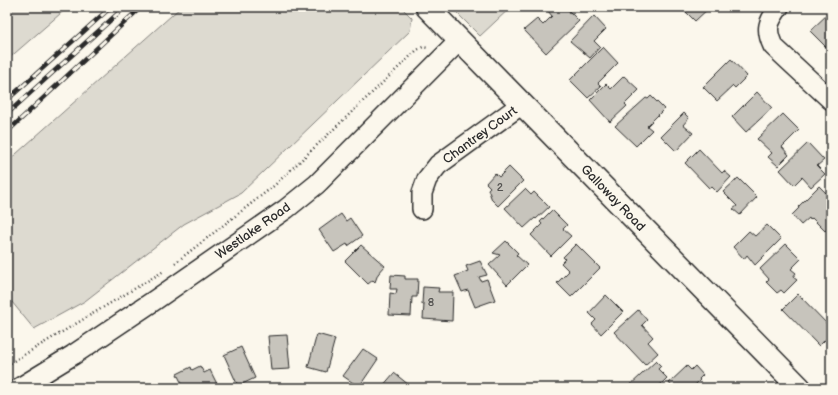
<svg xmlns="http://www.w3.org/2000/svg" width="838" height="395" viewBox="0 0 838 395" font-family="'Balsamiq Sans',sans-serif">
<style>
.green{fill:#dddad0;stroke:#84827e}
.building{fill:#c7c4bc;stroke:#2b2b2b}
.lines{fill:none;stroke-linecap:round;stroke-linejoin:round}
.minor-casing{stroke:#2b2b2b;stroke-width:22}
.tertiary-casing{stroke:#2b2b2b;stroke-width:25}
.path{stroke:#2b2b2b;stroke-width:2.5;stroke-dasharray:1 3;stroke-linecap:butt}
.minor{stroke:#fbf7ec;stroke-width:19}
.tertiary{stroke:#fbf7ec;stroke-width:22}
.rail-casing{stroke:#2b2b2b;stroke-width:4.5}
.rail{stroke:#fbf7ec;stroke-width:3;stroke-dasharray:9;stroke-linecap:butt}
.labels{text-anchor:middle;dominant-baseline:central;stroke-width:4;stroke-linejoin:round;paint-order:stroke}
.number-label{font-size:11px;fill:#52514f}
.street-label{font-size:13px;fill:#2b2b2b;stroke:#fbf7ec}
</style>
<rect width="100%" height="100%" fill="#fbf7ec"/>
<filter id="ink" filterUnits="userSpaceOnUse"><feTurbulence type="fractalNoise" baseFrequency=".025" numOctaves="2"/><feDisplacementMap in="SourceGraphic" scale="8" xChannelSelector="R" yChannelSelector="G"/><feConvolveMatrix kernelMatrix="1 2 1 2 8 2 1 2 1" color-interpolation-filters="sRGB"/></filter>
<g filter="url(#ink)">
<path class="green" d="M7,7H68L7,60Z
M181,7H401L412,18L410,31L241,193L184,224L85,301L34,329L7,296V162Z
M451,7H511L480,36Z"/>
<path class="building" d="M552,7H565L579,21L546,53L524,30L537,19L543,25L552,16L548,11Z
M681,7H710L695,21Z
M831,11V42L826,47L810,31Z
M594,16L606,29L594,41L600,47L590,58L570,41Z
M603,47L618,63L598,83L601,86L588,98L570,80Z
M731,59L747,76L735,88L733,86L717,101L703,87Z
M624,76L639,90L625,104L627,106L610,122L590,100L606,84L611,89Z
M757,92L772,108L746,132L732,117Z
M651,96L664,109L647,126L652,130L636,146L615,126L646,98L648,99Z
M684,113L689,118L683,125L693,133L676,151L661,136Z
M783,114L799,130L782,147L789,155L778,166L768,157L772,153L757,139Z
M808,143L824,160L817,166L825,174L811,187L802,177L794,185L780,170Z
M699,149L722,173L724,171L731,177L717,192L712,187L709,188L685,163Z
M509,167L523,181L498,206L492,200L488,189L490,187L486,183L495,173L499,177Z
M738,178L757,197L740,215L733,209L737,206L723,192Z
M819,186L831,198L826,205L831,210V226L825,231L812,218L810,220L809,218L801,225L792,215L799,208L798,207Z
M525,189L531,195L534,192L549,207L536,219L535,218L524,228L505,208Z
M552,210L567,225L563,229L571,236L551,256L531,235L542,224L540,222Z
M341,214L346,221L350,218L362,236L348,246L347,244L334,252L319,230Z
M767,225L781,239L755,265L747,255L744,259L733,247L749,231L755,236Z
M506,241L518,253L516,255L527,265L507,285L489,265L500,255L493,253Z
M576,244L600,268L571,297L557,283L569,271L561,263L565,259L563,257Z
M786,244L801,259L791,269L796,273L793,277L797,280L784,293L781,290L777,293L766,282L769,279L760,269Z
M361,245L385,266L378,274L375,282L373,280L368,284L345,261Z
M480,261L487,275L479,277L481,281L487,279L495,300L475,307L468,290L462,292L455,276L468,271L466,266Z
M391,275L405,276V279H418L417,297H412L411,316L389,315L390,293L396,294L397,289H390Z
M423,287L439,288L438,292H453L452,321L423,319L424,304H422Z
M798,294L831,328V334L819,346L783,309Z
M606,295L623,312L601,334L592,324L596,320L589,313Z
M638,310L647,320L642,325L653,337L648,342L658,353L645,365L614,332Z
M317,334L335,339L326,372L308,367Z
M287,335L290,369L271,370L268,336Z
M241,347L255,378L238,386L224,355Z
M363,349L378,359L359,387L343,376Z
M656,361L661,366L658,369L667,378L657,388H627Z
M200,366L204,373L210,370L219,388H198L197,387L184,388L177,374L191,367L192,370Z
M687,366L691,370L695,366L703,375L699,379L700,380L692,388H673L669,383Z
M394,373L409,385L406,388H381Z"/>
<g class="lines">
<g class="minor-casing">
<path id="minor" d="M779,7C768,22 765,29 773,46L831,100
M422,209V193L427,179L438,165L522,104
M19,388L73,355L155,300L286,209L317,184L460,40"/>
</g>
<g class="tertiary-casing">
<path id="tertiary" d="M427,7L800,388"/>
</g>
<path class="path" d="M175,263L275,185L417,50L423,47L428,48
M7,365L164,271"/>
<use href="#minor" class="minor"/>
<use href="#tertiary" class="tertiary"/>
<g class="rail-casing">
<path id="rail" d="M7,100L111,7
M7,114L125,7
M7,132L141,7"/>
</g>
<use href="#rail" class="rail"/>
</g>
</g>
<g class="labels">
<g class="number-label">
<text x="500" y="187">2</text>
<text x="431" y="302">8</text>
</g>
<g class="street-label">
<text transform="translate(480 135) rotate(-36)">Chantrey Court</text>
<text transform="translate(613 198) rotate(46)">Galloway Road</text>
<text transform="translate(253 231) rotate(-35)">Westlake Road</text>
</g>
</g>
<rect width="838" height="395" fill="none" stroke="#fbf7ec" stroke-width="24"/>
<rect x="12" y="12" width="814" height="371" fill="none" stroke="#2b2b2b" stroke-width="1.5" filter="url(#ink)"/>
</svg>
